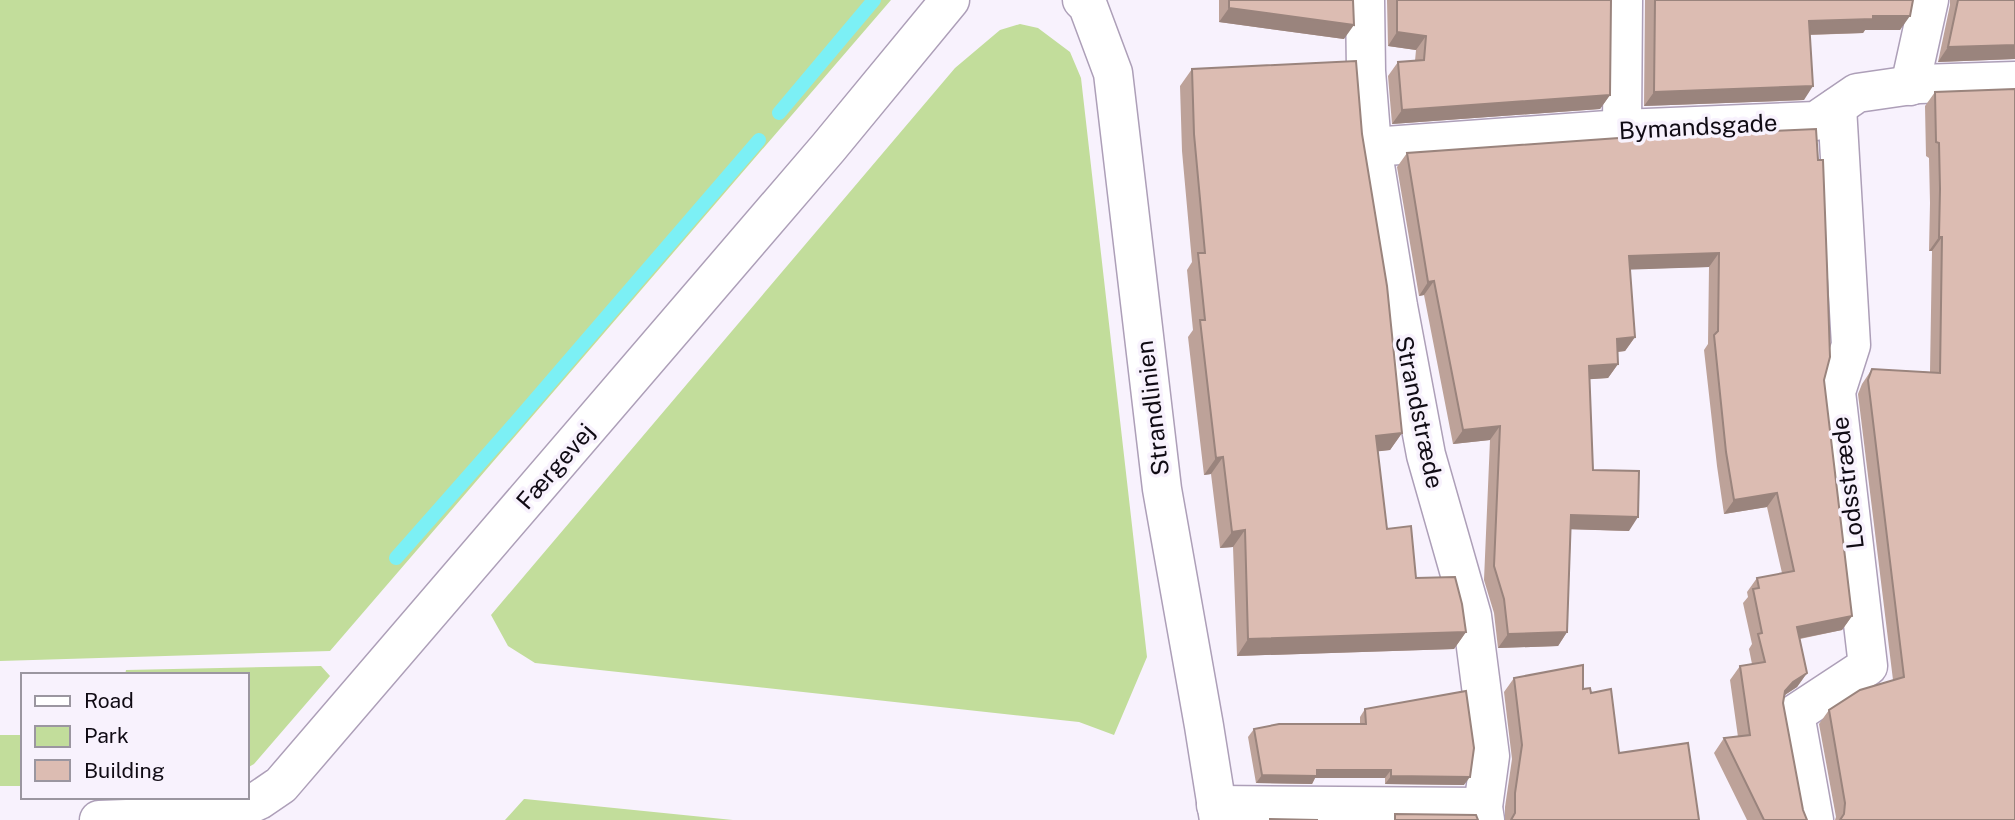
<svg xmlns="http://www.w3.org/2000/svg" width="2015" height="820" viewBox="0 0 2015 820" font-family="'Public Sans',sans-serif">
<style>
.green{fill:#c2dd9b}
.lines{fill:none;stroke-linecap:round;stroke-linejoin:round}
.stream{stroke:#7cf0f5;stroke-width:14}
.pedestrian-casing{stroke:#ad9fb8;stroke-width:41}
.minor-casing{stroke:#ad9fb8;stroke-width:41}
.pedestrian{stroke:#fff;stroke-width:38}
.minor{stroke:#fff;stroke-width:38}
.wall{fill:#bda299}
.shaded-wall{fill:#9a847d}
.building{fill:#dcbcb2;stroke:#9a847d;stroke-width:2}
.labels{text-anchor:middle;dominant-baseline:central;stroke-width:7;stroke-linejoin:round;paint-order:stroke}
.street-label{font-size:24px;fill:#100b14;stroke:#f8f2fd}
</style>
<rect width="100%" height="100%" fill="#f8f2fd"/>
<path class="green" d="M0,0H891L330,651L0,661Z
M1020,24L1038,28L1070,52L1081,78L1147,657L1114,735L1079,722L535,663L508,646L491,615L955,68L1000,30Z
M321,666L330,676L254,764L247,768V675H125L126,670Z
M0,735H23V786H0Z
M524,799H525L733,820H505Z"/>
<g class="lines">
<path class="stream" d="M779,113L874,0
M396,558L509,430L759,140"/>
<g class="pedestrian-casing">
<path id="pedestrian" d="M1372,147L1622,129L1816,121L1857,93L1919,84L2015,81
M1216,805L1483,807"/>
</g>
<g class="minor-casing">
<path id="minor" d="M1082,0L1088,6L1113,73L1162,489L1204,726L1219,820
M1365,0L1366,71L1372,147L1398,306L1426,455L1472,616L1490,756L1483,807L1485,820
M1910,86L1929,0
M1622,129L1623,0
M99,820L210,816L229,814L259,800L281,785L828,148L950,0
M1814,820L1795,714L1868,666L1836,392L1851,345L1837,107"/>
</g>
<use href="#pedestrian" class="pedestrian"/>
<use href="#minor" class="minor"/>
</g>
<path class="wall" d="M1219,0H1353L1344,39L1219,22Z
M1387,0H1611L1610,95L1600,109L1392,124L1388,76L1398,62L1415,61L1416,50L1388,46Z
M1645,0H1913L1900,30H1865L1863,33L1810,35L1804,100L1644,106Z
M1950,0H2015V59L1938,62L1950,5Z
M1192,69L1362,134L1402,433L1390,450L1378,451L1387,529L1416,578L1466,632L1454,649L1237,656L1233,547L1220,548L1211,474L1204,475L1188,337L1193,330L1187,270L1192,262L1182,151L1180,86Z
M1935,92L2015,820H1835L1836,817L1819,724L1829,710L1893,680L1858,394L1862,384L1872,369L1930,372L1932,251H1929L1930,203L1929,158L1926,156L1925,106Z
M1633,137L1824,380L1852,616L1842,630L1800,639L1807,673L1797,687L1785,695L1783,703L1803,810L1807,820H1747L1714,753L1724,738L1738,737L1730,680L1740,666L1752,664L1749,649L1752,644L1743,603L1748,597L1747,592L1757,578L1782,573L1767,507L1724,514L1717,466L1704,350L1708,344L1709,267L1630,269L1635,337L1625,351L1617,352L1618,364L1608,378L1589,379L1593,470L1629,531L1571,529L1567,632L1558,646L1498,648L1494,613L1484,580L1490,440L1453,444L1424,295L1419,296L1397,167L1407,153Z
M1514,678L1583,689L1591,693L1619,753L1699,820H1505V807L1512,759L1504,692Z
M1365,709L1464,785L1385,784V778H1315L1312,784L1256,783L1248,737L1254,729L1360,724V717Z"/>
<path class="shaded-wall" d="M1229,8L1354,25L1344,39L1219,22Z
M1873,16H1910L1900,30H1865L1863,33L1799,35L1809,21Z
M1397,32L1426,36L1416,50L1388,46Z
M2015,45V59L1938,62L1948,47Z
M1813,86L1804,100L1644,106L1654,92Z
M1610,95L1600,109L1392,124L1402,110Z
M1939,237H1942L1932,251H1929Z
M1719,253L1709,267L1619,270L1629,256Z
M1434,281L1424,295L1419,296L1428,282Z
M1635,337L1625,351L1607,353L1617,339Z
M1618,364L1608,378L1579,380L1589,366Z
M1500,426L1490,440L1453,444L1463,430Z
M1402,433L1390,450L1364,453L1376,436Z
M1223,457L1211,474L1204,475L1216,458Z
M1777,493L1767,507L1724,514L1734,500Z
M1571,515L1638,517L1629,531L1561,529Z
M1245,530L1233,547L1220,548L1232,532Z
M1852,616L1842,630L1787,641L1797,627Z
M1466,632L1454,649L1237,656L1248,639Z
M1567,632L1558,646L1498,648L1508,634Z
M1807,673L1797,687L1783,696L1785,691L1793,682Z
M1317,770H1391L1385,778H1315L1312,784L1256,783L1262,775Z
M1391,776L1470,777L1464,785L1385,784Z"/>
<path class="building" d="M1229,0H1353L1354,25L1229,8Z
M1397,0H1611L1610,95L1402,110L1398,62L1424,60L1426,36L1397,32Z
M1655,0H1913L1910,16H1873V19L1809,21L1813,86L1654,92Z
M1958,0H2015V45L1948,47Z
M1356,61L1362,134L1387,286L1402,433L1376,436L1387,529L1411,526L1416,578L1455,577L1462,604L1466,632L1248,639L1245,530L1232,532L1223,457L1216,458L1200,320H1205L1198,253H1205L1194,134L1192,69Z
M2015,89V820H1840L1844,814L1845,803L1829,710L1860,690L1904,677L1868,380L1872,369L1940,373L1942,237H1939L1940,189L1939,143L1936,142L1935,92Z
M1816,129L1818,160H1823L1827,266L1830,357L1824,380L1852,616L1797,627L1807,673L1793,682L1785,691L1783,703L1803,810L1807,820H1764L1724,738L1750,735L1740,666L1765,662L1758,634L1762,633L1753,589L1759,588L1757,578L1794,571L1777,493L1734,500L1726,452L1714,335L1718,331L1719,253L1629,256L1635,337L1617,339L1618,364L1589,366L1593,470L1639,471L1638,517L1571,515L1567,632L1508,634L1504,599L1494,566L1500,426L1463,430L1434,281L1428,282L1407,153L1633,137Z
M1583,665V689L1590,688L1591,693L1611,689L1619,753L1688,743L1699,820H1511L1515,813V793L1522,745L1514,678Z
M1466,691L1474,748L1470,777L1391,776V770H1317V776L1262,775L1254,729L1279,724H1366L1365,709Z
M1395,814L1476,815L1478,820H1395Z
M1270,819L1318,820H1270Z"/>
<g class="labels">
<g class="street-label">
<text transform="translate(1698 126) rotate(-3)">Bymandsgade</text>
<text transform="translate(1152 408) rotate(-97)">Strandlinien</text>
<text transform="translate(1420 412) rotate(78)">Strandstræde</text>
<text transform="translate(555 466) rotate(-49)">Færgevej</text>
<text transform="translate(1847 483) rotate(-97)">Lodsstræde</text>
</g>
</g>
<rect x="21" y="673" width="228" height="126" fill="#f8f2fd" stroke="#9b96a0" stroke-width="2"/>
<rect x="35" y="696" width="35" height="10" fill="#ffffff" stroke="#9b96a0" stroke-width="2"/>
<text x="84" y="708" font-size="21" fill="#100b14">Road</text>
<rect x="35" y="726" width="35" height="21" fill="#c2dd9b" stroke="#9b96a0" stroke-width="2"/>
<text x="84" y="743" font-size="21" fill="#100b14">Park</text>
<rect x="35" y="760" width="35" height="21" fill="#dcbcb2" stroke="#9b96a0" stroke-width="2"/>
<text x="84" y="778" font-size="21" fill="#100b14">Building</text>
</svg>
